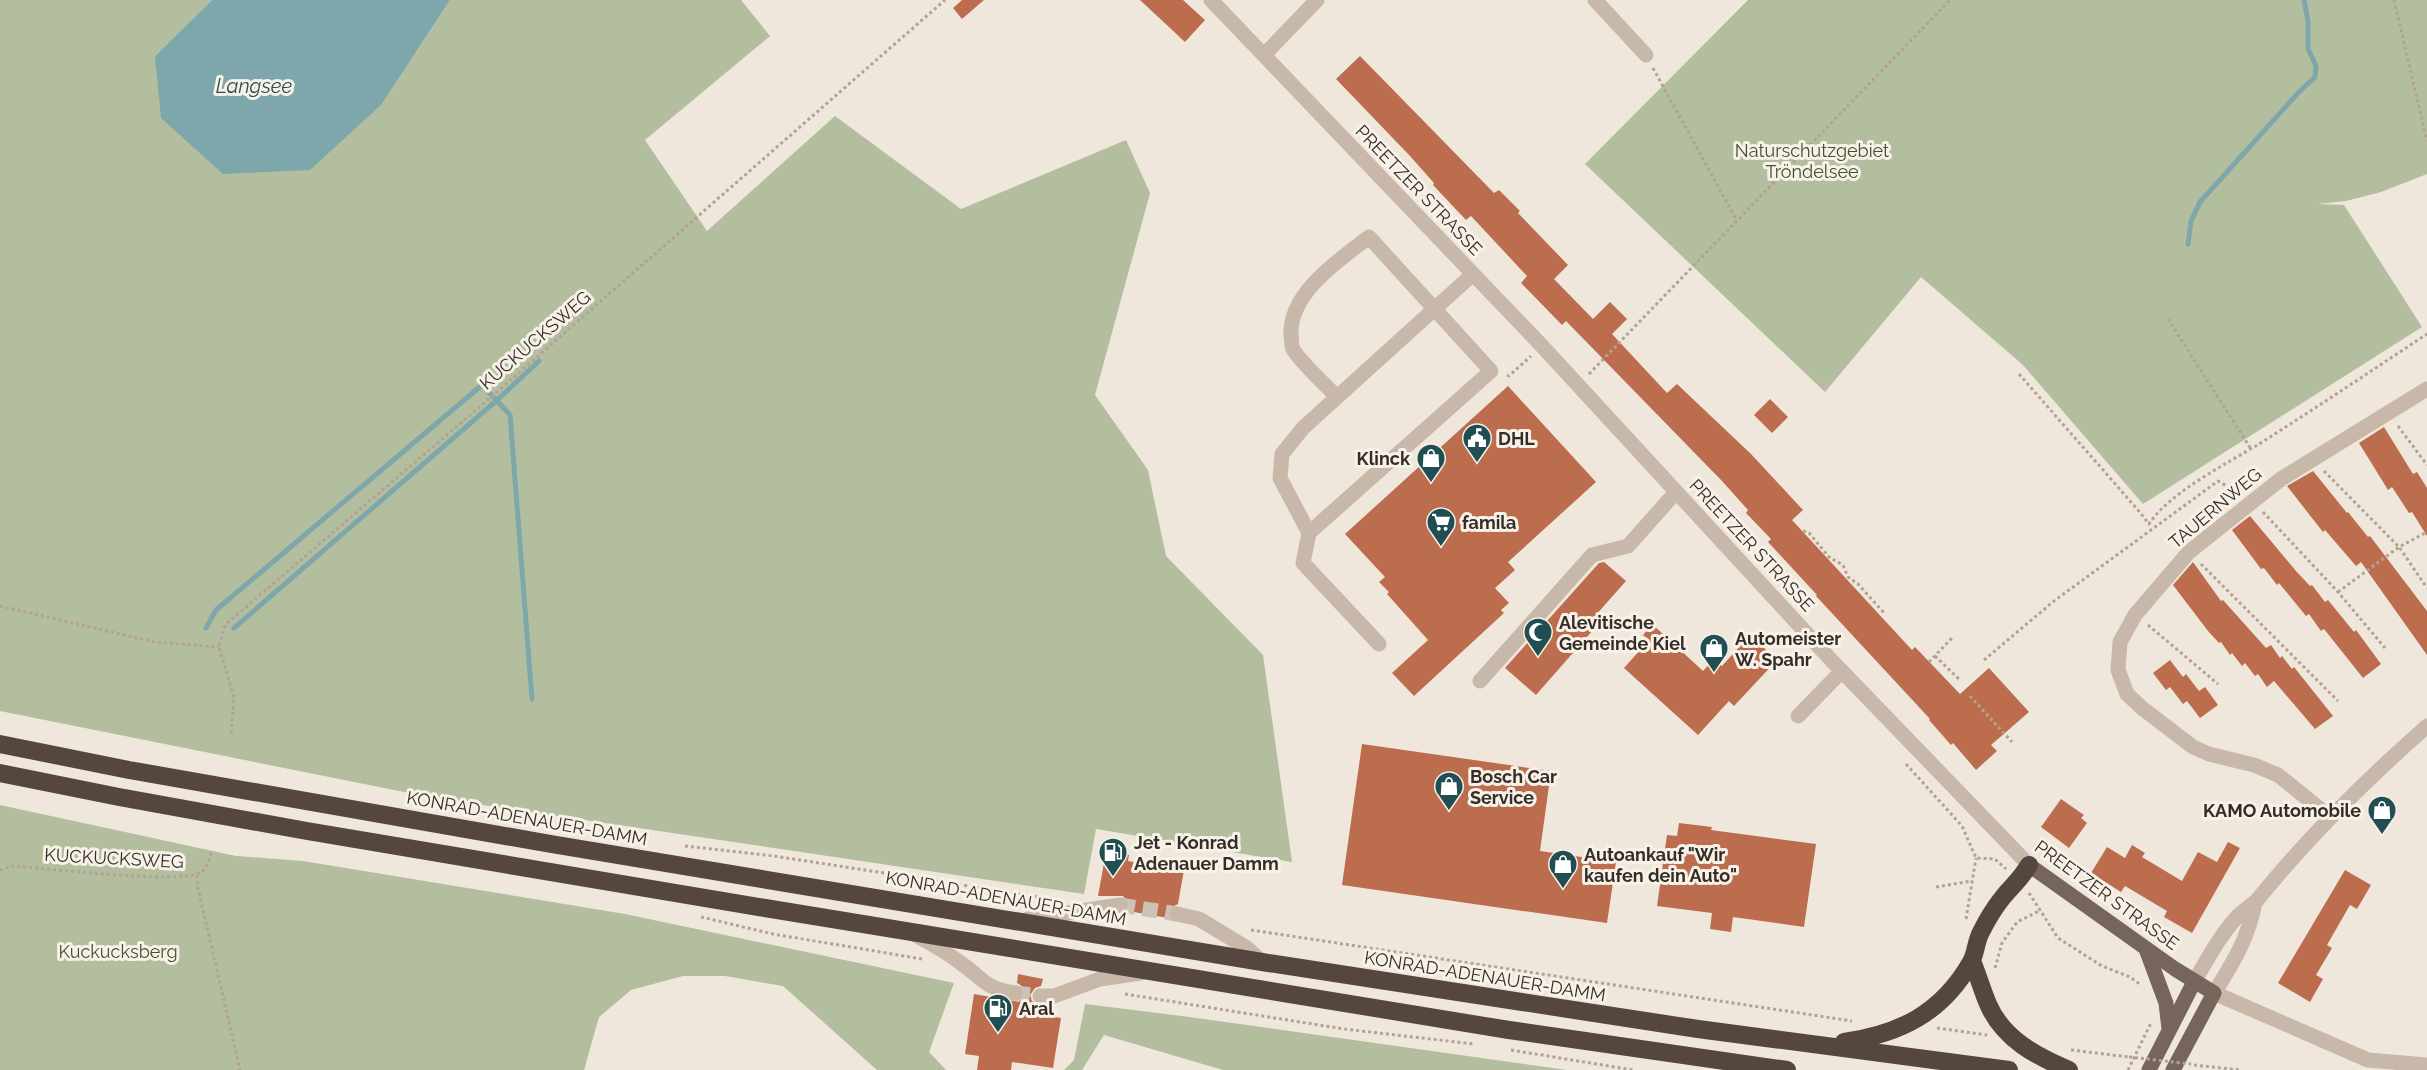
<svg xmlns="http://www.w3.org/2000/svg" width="2427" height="1070" viewBox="0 0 2427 1070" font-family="Raleway,sans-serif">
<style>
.green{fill:#b2be9d}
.water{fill:#7ea7ab}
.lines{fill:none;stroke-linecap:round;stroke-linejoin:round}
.stream{stroke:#7ea7ab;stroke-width:5}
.building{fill:#bc6d4e}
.minor-tunnel{stroke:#cbc2b8;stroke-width:15;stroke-dasharray:15 8;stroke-linecap:butt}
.path{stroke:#b3a294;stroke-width:3;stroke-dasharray:3 3;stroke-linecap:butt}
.minor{stroke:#c7b8a9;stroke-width:15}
.major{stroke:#75655b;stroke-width:15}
.highway{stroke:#554740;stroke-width:18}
.path-bridge{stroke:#b3a294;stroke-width:3;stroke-dasharray:3 3;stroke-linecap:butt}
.labels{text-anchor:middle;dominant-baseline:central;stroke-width:6;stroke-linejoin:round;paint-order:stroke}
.park-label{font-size:18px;fill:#43512e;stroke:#f8f1e8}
.street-label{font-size:18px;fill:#352d28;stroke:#f8f1e8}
.poi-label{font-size:18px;font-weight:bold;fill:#352d28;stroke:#f8f1e8;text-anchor:start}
.water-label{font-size:20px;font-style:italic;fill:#214e53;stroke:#f8f1e8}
</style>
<rect width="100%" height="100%" fill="#f0e7dc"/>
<path class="green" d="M0,0H212L155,56L382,104L450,0H741L770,36L645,140L707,231L835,116L961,209L1126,140L1150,193L1095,395L1148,470L1166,556L1263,655L1292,862L1096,829L1084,894L429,797L0,711Z
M1748,0H2427V174L2381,192L2346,201L2317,204L2344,205L2422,327L2143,504L2023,365L1921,277L1825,392L1585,164Z
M0,805L236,856L303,861L625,914L954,983L929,1052L946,1070H877L783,986L725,976H683L631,990L599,1017L584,1070H0Z
M1085,1004L1182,1016L1567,1070H1223L1104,1035L1082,1070H1064L1074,1060Z"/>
<path class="water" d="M212,0H450L382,104L310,170L223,174L161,118L155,56Z"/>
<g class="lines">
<path class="stream" d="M2188,244L2191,221L2200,202L2298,93L2315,77L2316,66L2308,49V21L2304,0
M206,628L216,610L482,385L510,415L532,699
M234,628L496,401L539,361"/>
</g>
<path class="building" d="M962,0H984L962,19L953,8Z
M1140,0H1183L1205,20L1185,42Z
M1360,56L1494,193L1499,190L1520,211L1518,213L1568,265L1554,279L1593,319L1610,302L1627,319L1612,334L1667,393L1677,384L1751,454L1803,510L1792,520L1912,650L1915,647L1960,694L1989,668L2029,712L1991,745L1997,751L1976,770L1953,743L1951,745L1929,720L1930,719L1816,596L1817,595L1768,542L1771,539L1746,513L1748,510L1722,481L1566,321L1562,325L1521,283L1527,276L1471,216L1466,220L1433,185L1434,183L1410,156L1336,79Z
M1508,386L1596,482L1508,562L1515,570L1495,588L1509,603L1501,610L1504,613L1414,696L1392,673L1428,640L1387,594L1389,592L1379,582L1385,577L1345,534Z
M1770,399L1788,417L1772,433L1754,415Z
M2384,427L2413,474L2417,472L2427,488V536L2412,512L2409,513L2392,487L2388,490L2359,443Z
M2313,471L2347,513L2348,512L2368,537L2370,536L2427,611V655L2361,562L2356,566L2325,530L2323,532L2287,486Z
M2250,516L2296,571L2310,586L2312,585L2325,602L2328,600L2354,632L2356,630L2381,664L2363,678L2324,629L2321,631L2309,614L2306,616L2279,583L2277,585L2264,568L2261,569L2232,530Z
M1604,562L1626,581L1595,616L1601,621L1536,695L1505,668L1599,563Z
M2193,562L2221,601L2223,600L2266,648L2271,645L2280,658L2282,656L2292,669L2294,667L2333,716L2315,729L2274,681L2267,687L2258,674L2255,676L2245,663L2242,666L2232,653L2230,655L2221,642L2219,643L2208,631L2173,585Z
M1652,624L1703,671L1714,659L1722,666L1750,635L1777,660L1734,706L1729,701L1698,735L1624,668L1649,640L1643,635Z
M2170,660L2183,677L2186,674L2199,691L2205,687L2218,705L2200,718L2187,701L2183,704L2170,687L2166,690L2153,673Z
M1362,744L1551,771L1540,851L1616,862L1607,923L1342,885Z
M2061,799L2084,815L2081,818L2087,823L2069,848L2041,827Z
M1679,823L1712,827L1711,830L1816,844L1804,927L1733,917L1731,932L1710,929L1712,913L1657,906L1667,835L1677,836Z
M2228,842L2240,848L2192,933L2164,917L2167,911L2125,886L2121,892L2091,873L2107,847L2125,858L2132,845L2145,853L2142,857L2182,881L2198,852L2217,862Z
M1106,852L1129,855L1128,861L1184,870L1178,904L1170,908L1168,918L1128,911L1129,903L1123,896H1098Z
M2345,870L2371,885L2357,909L2350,905L2327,945L2332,948L2316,975L2323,979L2310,1002L2278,983Z
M1018,974L1043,979L1041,986L1035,988L1030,995L1032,1001L1038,1005L1036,1014L1061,1018L1053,1068L1012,1062L1011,1070H977L979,1056L965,1054L974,994L1019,1002L1025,994L1022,986L1017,983Z"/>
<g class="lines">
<path class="minor-tunnel" d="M1120,905L1177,914
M1015,993L1040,996"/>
<path class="path" d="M2394,0L2427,141
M1653,68L1736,219
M2168,319L2251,449
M1589,374L1950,0
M2019,374L2138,510L2149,524C2169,493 2226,464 2259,444C2316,408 2371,371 2427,334
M1507,375L1509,376L1531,356
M2398,426L2427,465
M2324,471L2399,547L2427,588
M2263,512L2338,592L2385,648
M1803,531L1809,533L1829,557L1843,565L1848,577L1858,584L1885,614
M2201,564L2338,701
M2338,592L2399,547L2427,532
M0,606L154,642L219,647
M2148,625L2218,684
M1935,656L1961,681
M1984,660L2054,601L2218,481L2239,493
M1929,662L1952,638
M1970,696L2012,742
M231,733L234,698L219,647L225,625L489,399L945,0
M1906,764L1962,826L1976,858L1995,859L2006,869
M685,846L774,856L1046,898
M0,870L12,866C44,868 178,884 199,873C208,869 209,859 212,850
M197,875L198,888L240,1070
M1936,887L1972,881
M2029,893L2058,938L2102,966L2130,977L2141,985
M701,917L773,934L922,959
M1966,919L1976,858
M1251,930L1852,1021
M1995,968L2002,943L2017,922L2041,910
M1125,994L1344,1029L1474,1044
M1937,1028L1987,1035
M1511,1050L1633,1070
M2071,1050L2129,1057
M2194,1065L2240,1070
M2128,1070L2151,1023"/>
<path class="minor" d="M1211,0L1542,346L1833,662L2029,865
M1595,0L1646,55
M1264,55L1317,0
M1337,397C1327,386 1299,361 1293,349C1291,346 1292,340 1291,335C1289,293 1339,260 1369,237L1491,371L1309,533L1303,563L1379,644
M1309,533L1280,478L1282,454L1303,428L1473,274
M1480,681L1592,555L1628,546L1676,492
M1798,716L1842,671
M2330,817L2278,775L2254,765L2209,754L2193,747L2142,708L2127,694L2118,670L2120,642L2135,615L2189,552L2281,479L2427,389
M2255,902C2249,937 2233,963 2214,993L2368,1060L2427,1065
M1177,914L1199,919L1247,948L1262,962
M1028,919L1120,905
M917,936C932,944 948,953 962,964C985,980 984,988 1015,993
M2194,982C2207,960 2220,935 2237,917C2243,910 2252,906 2258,899C2309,836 2366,780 2427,726
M1040,996H1054L1100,979L1141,973"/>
<path class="major" d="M2029,865L2175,969L2214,993L2173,1070
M2146,949L2166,1003L2169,1029
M2149,1070L2194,982"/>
<path class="highway" d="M0,744L129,770L551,844L1262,962L1698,1029L2009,1070
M0,773L119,797L307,831L765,908L1509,1030L1787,1070
M1972,961C1978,975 1982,990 1988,1004C2003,1039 2036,1056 2069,1070
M1844,1042C1900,1034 1942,1013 1971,962C1976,953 1976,941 1981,932C1987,920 1995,907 2003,897C2014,884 2020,880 2029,865"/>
<path class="path-bridge" d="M2129,1057L2191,1064"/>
</g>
<defs>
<g id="civic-pin" transform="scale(1.5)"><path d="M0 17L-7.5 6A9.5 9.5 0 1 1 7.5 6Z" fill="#214e53" stroke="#f8f1e8"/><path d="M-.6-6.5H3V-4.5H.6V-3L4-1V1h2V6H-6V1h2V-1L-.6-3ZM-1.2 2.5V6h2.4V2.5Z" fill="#fff"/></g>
<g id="shop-pin" transform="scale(1.5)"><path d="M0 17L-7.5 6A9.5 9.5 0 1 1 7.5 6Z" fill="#214e53" stroke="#f8f1e8"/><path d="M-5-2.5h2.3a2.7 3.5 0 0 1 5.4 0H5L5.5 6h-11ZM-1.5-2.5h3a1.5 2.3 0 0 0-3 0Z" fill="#fff"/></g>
<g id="supermarket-pin" transform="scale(1.5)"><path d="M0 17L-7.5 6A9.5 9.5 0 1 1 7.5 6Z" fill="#214e53" stroke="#f8f1e8"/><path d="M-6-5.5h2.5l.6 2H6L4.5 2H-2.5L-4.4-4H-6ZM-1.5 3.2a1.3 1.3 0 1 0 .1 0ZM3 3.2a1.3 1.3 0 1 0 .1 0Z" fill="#fff"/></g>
<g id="mosque-pin" transform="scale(1.5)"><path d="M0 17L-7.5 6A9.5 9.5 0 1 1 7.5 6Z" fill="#214e53" stroke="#f8f1e8"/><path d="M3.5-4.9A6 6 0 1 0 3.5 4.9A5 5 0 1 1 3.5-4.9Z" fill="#fff"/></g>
<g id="fuel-pin" transform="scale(1.5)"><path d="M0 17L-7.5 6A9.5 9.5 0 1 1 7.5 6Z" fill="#214e53" stroke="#f8f1e8"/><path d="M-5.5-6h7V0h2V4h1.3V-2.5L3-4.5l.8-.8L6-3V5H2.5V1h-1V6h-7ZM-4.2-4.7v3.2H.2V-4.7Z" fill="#fff"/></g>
</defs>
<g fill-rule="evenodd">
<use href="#civic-pin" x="1477" y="438"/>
<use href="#shop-pin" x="1431" y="458"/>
<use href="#supermarket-pin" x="1441" y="522"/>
<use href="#mosque-pin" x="1538" y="632"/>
<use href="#shop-pin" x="1714" y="648"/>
<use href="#shop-pin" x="1449" y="786"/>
<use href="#shop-pin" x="2382" y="810"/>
<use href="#fuel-pin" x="1113" y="852"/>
<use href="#shop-pin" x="1563" y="864"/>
<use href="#fuel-pin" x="998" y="1008"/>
</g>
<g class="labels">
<g class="park-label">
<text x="1812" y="150">Naturschutzgebiet<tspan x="1812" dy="21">Tröndelsee</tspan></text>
<text x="118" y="951">Kuckucksberg</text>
</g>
<g class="street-label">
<text transform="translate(1419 190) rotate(46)">PREETZER STRASSE</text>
<text transform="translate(535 340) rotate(-41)">KUCKUCKSWEG</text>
<text transform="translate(2215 508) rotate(-40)">TAUERNWEG</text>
<text transform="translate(1752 545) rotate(47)">PREETZER STRASSE</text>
<text transform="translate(527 818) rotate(10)">KONRAD-ADENAUER-DAMM</text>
<text transform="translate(114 858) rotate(3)">KUCKUCKSWEG</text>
<text transform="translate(2107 895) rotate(36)">PREETZER STRASSE</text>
<text transform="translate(1006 898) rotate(10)">KONRAD-ADENAUER-DAMM</text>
<text transform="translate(1485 976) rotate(9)">KONRAD-ADENAUER-DAMM</text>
</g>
<g class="poi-label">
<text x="1498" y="438">DHL</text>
<text x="1410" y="458" text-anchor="end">Klinck</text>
<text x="1462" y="522">famila</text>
<text x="1559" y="622">Alevitische<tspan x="1559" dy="21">Gemeinde Kiel</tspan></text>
<text x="1735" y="638">Automeister<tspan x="1735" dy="21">W. Spahr</tspan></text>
<text x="1470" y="776">Bosch Car<tspan x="1470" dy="21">Service</tspan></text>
<text x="2361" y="810" text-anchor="end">KAMO Automobile</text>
<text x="1134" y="842">Jet - Konrad<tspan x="1134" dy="21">Adenauer Damm</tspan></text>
<text x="1584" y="854">Autoankauf "Wir<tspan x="1584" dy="21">kaufen dein Auto"</tspan></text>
<text x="1019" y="1008">Aral</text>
</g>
<g class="water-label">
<text x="254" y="86">Langsee</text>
</g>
</g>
</svg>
